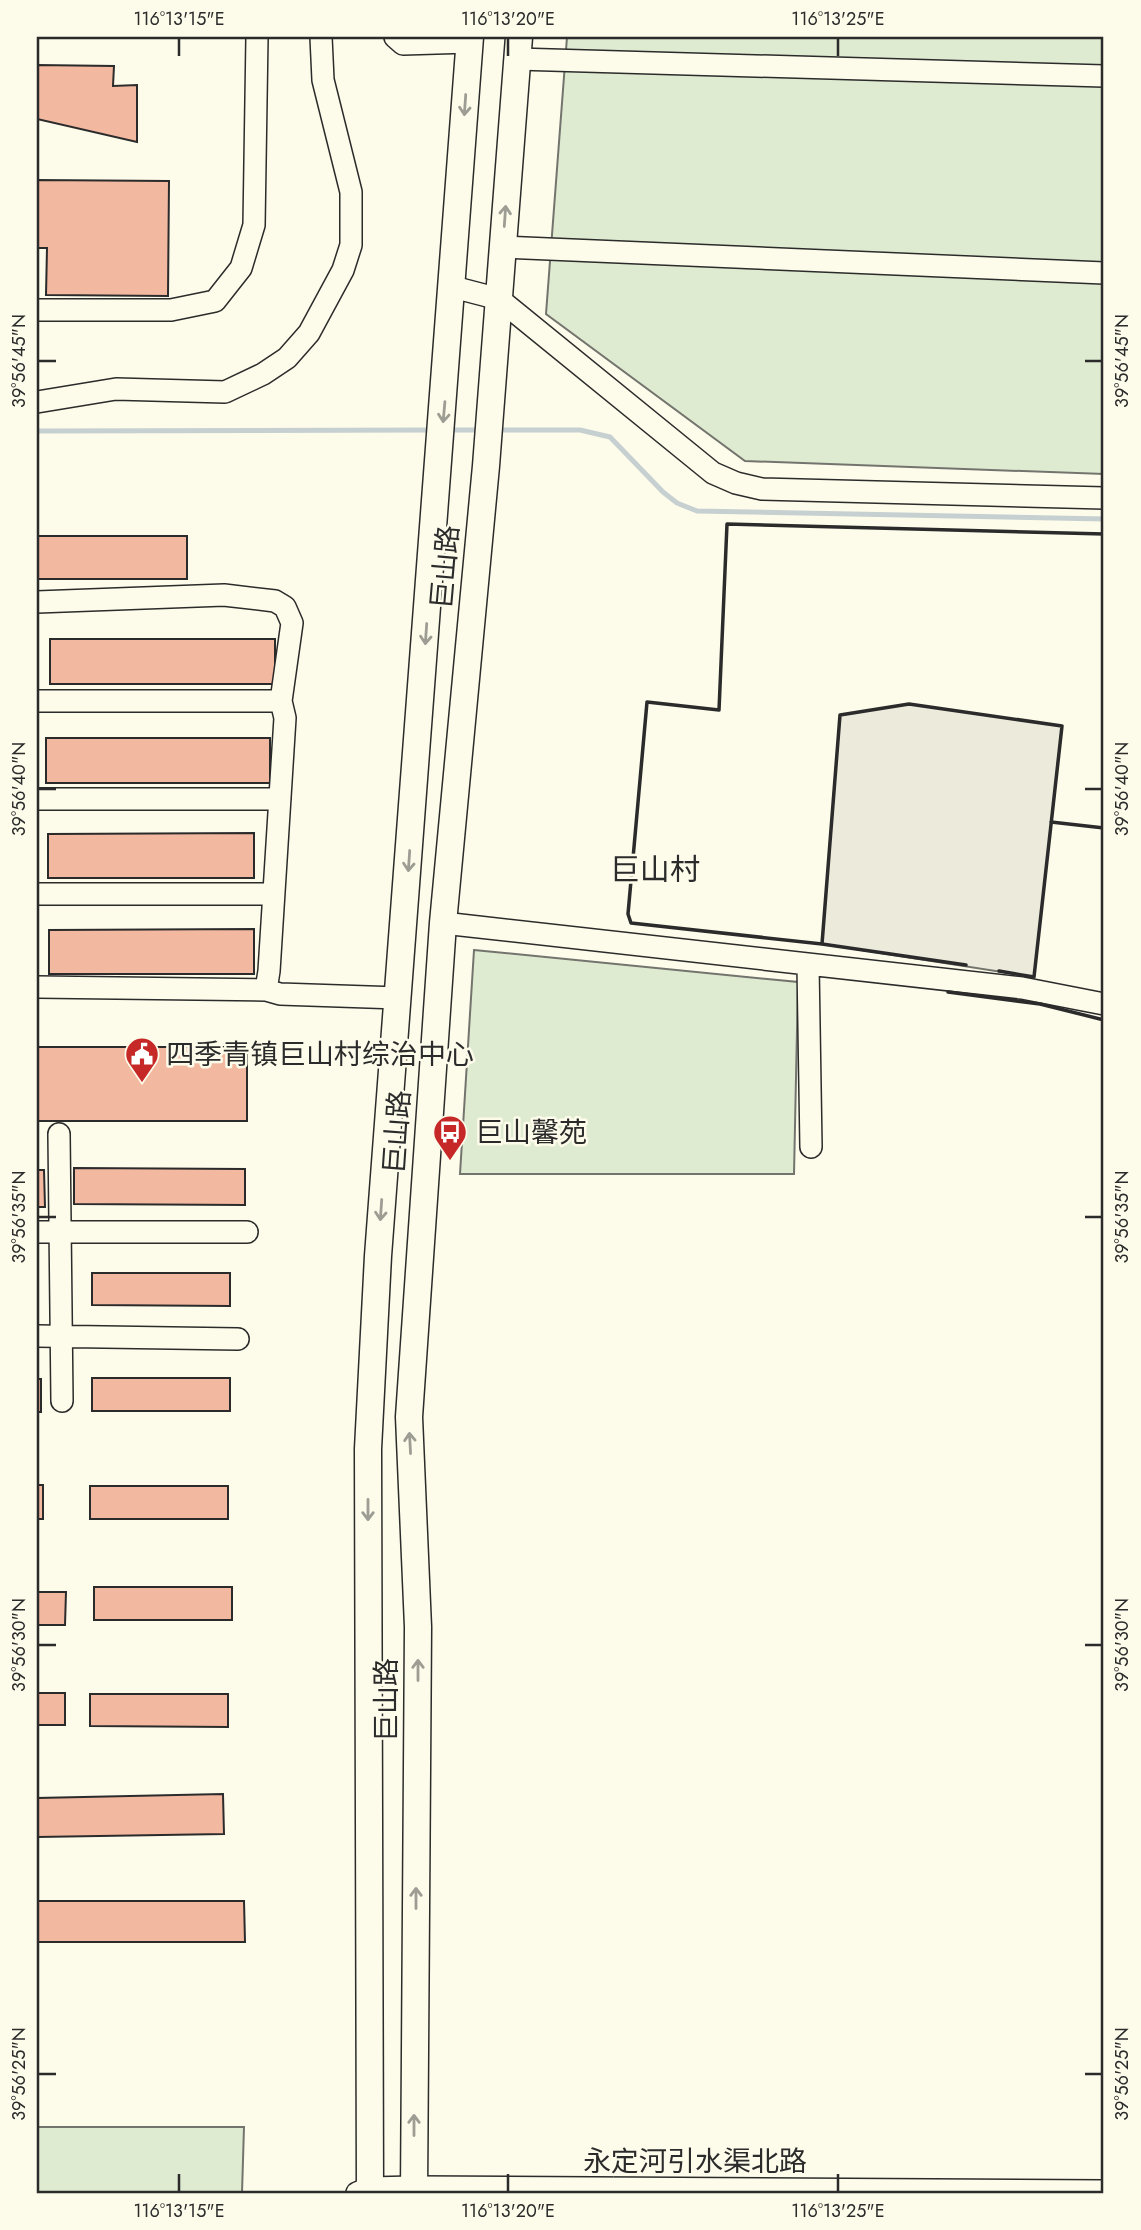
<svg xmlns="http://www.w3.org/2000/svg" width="1141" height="2230" viewBox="0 0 1141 2230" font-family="Jost,'Noto Sans SC',sans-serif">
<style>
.green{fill:#deebd1;stroke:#74746e;stroke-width:2}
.parking{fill:#eceadb;stroke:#74746e;stroke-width:2}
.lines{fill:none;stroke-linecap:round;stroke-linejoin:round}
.stream{stroke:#c7d0d0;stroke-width:5}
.building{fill:#f2b8a0;stroke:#2b2b2b;stroke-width:2}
.minor-casing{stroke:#2b2b2b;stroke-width:24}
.major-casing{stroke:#2b2b2b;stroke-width:29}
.minor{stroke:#fdfbea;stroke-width:21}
.major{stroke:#fdfbea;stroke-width:26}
.wall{stroke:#2b2b2b;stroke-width:3.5}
.oneway{stroke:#9e9d94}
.ticks{fill:none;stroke:#2b2b2b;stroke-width:2.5}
.labels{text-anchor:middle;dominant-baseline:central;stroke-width:5;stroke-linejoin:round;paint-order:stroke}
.street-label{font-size:28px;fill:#2b2b2b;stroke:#fdfbea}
.poi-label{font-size:28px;fill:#2b2b2b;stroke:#fdfbea;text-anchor:start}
.neighbourhood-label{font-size:30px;fill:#2b2b2b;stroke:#fdfbea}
.neatline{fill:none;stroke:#2b2b2b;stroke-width:2.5}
.ticks-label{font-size:18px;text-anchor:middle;fill:#2b2b2b}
</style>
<rect width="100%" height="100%" fill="#fdfbea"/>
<path class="green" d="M567,37H1104V474L745,461L546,314Z
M474,950L798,982L794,1174H460Z
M37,2127H244L242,2193H37Z"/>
<path class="parking" d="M909,704L1062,726L1034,977L822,944L840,715Z"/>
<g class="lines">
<path class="stream" d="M449,430H482
M495,430H580L610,437L663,492L677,503L697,511L1104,519
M37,431L433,430"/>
</g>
<path class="building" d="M37,65L114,66L113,86L137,85V142L37,119Z
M37,180L169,181L168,296L46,295L47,248H37Z
M37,536H187V579H37Z
M50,639H275V684H50Z
M46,738H270V783H46Z
M254,833V878H48V834Z
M254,929V974H49V930Z
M37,1047H247V1121H37Z
M74,1168L245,1169V1205L74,1204Z
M37,1170H44L45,1207H37Z
M92,1273H230V1306L92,1305Z
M37,1275H38V1309H37Z
M92,1378H230V1411H92Z
M37,1379H41V1412H37Z
M37,1485H43V1519H37Z
M90,1486H228V1519H90Z
M94,1587H232V1620H94Z
M37,1592H66L65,1625H37Z
M37,1693H65V1725H37Z
M90,1694H228V1727L90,1726Z
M223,1794L224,1834L37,1837V1798Z
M37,1901H244L245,1942H37Z"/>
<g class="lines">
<g class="minor-casing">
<path id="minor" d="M395,37L403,44L470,42
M517,59L1104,76
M503,247L1104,273
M453,287L499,299L713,473L736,483L762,489L1104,498
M37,310H171L215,301L241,268L254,225L257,37
M37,402L116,389L225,392L263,374L287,358L309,333L343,270L351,245V192L323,80L321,37
M37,602L224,595L275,601L285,607L292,623L281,701L285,718L269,971L266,990
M37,701H281
M37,799H280
M37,894H273
M443,923L1022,988L1104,1004
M808,965L811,1147
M37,987L266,990L280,994L398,998
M59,1134L62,1401
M37,1232H247
M37,1336L238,1339
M357,2193L369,2188L414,2187L1104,2191"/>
</g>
<g class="major-casing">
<path id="major" d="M370,2193L368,1449L378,1256L470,37
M414,2193L418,1627L409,1417L443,923L486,466L519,37"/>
</g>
<use href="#minor" class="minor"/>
<use href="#major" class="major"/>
<path class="wall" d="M1051,822L1104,828
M822,944L966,965
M999,971L1034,977L1062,726L909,704L840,715L822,944L631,923L628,914L647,702L719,710L727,524L1104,534
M948,992L1040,1004L1104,1020"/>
</g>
<defs><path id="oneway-shaft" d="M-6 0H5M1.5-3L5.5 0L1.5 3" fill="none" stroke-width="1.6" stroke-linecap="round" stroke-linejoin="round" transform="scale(1.75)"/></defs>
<g class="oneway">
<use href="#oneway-shaft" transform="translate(465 105) rotate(94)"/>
<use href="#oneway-shaft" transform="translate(505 216) rotate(-86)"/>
<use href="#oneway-shaft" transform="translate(444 412) rotate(95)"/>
<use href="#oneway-shaft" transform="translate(426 634) rotate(94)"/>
<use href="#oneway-shaft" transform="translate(409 861) rotate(94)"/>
<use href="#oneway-shaft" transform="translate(381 1210) rotate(94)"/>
<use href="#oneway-shaft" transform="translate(410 1443) rotate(-93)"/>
<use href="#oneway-shaft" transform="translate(368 1510) rotate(90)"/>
<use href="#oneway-shaft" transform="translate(418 1670) rotate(-90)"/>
<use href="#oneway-shaft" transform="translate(416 1898) rotate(-90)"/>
<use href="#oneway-shaft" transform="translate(414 2125) rotate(-90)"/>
</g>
<path class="ticks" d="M179,38V56M508,38V56M838,38V56M38,361H56M1085,361H1102M38,789H56M1085,789H1102M38,1217H56M1085,1217H1102M38,1645H56M1085,1645H1102M38,2074H56M1085,2074H1102M179,2174V2192M508,2174V2192M838,2174V2192"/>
<defs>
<g id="civic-pin" transform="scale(1.75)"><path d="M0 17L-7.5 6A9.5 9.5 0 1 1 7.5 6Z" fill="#c62828" stroke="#fdfbea"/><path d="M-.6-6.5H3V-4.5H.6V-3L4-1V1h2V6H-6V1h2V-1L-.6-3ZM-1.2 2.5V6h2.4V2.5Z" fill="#fff"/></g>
<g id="bus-pin" transform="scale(1.75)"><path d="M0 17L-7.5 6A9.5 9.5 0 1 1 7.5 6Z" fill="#c62828" stroke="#fdfbea"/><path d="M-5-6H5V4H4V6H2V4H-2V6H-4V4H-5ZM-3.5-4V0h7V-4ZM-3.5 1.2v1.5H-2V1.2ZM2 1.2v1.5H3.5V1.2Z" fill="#fff"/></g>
</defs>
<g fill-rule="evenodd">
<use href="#civic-pin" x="142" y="1054"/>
<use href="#bus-pin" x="450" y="1132"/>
</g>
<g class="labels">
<g class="street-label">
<text transform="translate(445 567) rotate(-85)">巨山路</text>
<text transform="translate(397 1132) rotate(-86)">巨山路</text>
<text transform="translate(386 1700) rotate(-90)">巨山路</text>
<text x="695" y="2161">永定河引水渠北路</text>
</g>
<g class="poi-label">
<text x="166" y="1054">四季青镇巨山村综治中心</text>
<text x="475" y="1132">巨山馨苑</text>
</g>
<g class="neighbourhood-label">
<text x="655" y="869">巨山村</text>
</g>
</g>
<rect width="1141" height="2230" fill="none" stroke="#fdfbea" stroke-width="77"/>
<rect x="38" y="38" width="1064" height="2154" class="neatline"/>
<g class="ticks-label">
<text x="179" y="25">116°13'15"E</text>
<text x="508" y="25">116°13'20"E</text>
<text x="838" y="25">116°13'25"E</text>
<text transform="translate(19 361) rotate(-90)" y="6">39°56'45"N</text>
<text transform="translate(1122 361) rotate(-90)" y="6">39°56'45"N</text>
<text transform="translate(19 789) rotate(-90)" y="6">39°56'40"N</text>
<text transform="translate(1122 789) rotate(-90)" y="6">39°56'40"N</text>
<text transform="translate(19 1217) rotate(-90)" y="6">39°56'35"N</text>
<text transform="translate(1122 1217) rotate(-90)" y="6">39°56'35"N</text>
<text transform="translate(19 1645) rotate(-90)" y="6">39°56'30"N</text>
<text transform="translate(1122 1645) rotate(-90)" y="6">39°56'30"N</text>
<text transform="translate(19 2074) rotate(-90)" y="6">39°56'25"N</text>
<text transform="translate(1122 2074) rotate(-90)" y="6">39°56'25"N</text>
<text x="179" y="2217">116°13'15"E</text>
<text x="508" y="2217">116°13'20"E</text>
<text x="838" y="2217">116°13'25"E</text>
</g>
</svg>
